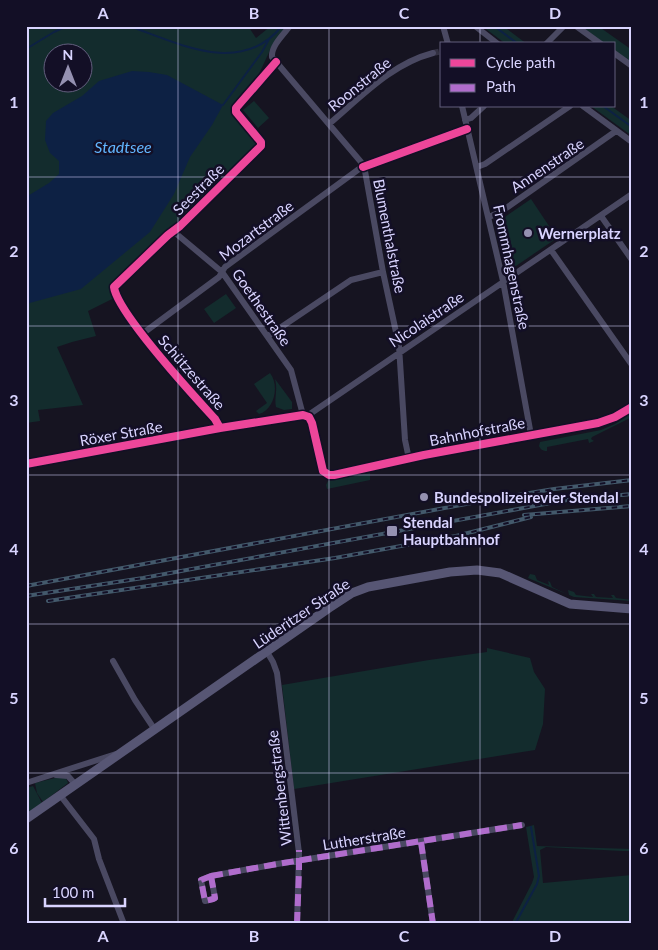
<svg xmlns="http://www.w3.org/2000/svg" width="658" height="950" viewBox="0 0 658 950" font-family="Lato,sans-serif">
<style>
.green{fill:#132c2d;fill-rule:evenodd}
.water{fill:#0d2144}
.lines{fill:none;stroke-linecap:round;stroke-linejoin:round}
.stream{stroke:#0d2144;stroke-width:2}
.street-tunnel{stroke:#333142;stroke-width:6;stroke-dasharray:6 3;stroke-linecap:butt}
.street{stroke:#4a4962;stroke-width:6}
.secondary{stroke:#575674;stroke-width:9}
.rail-casing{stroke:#43596b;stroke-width:4}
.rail{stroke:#130f26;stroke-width:2;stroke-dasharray:5.5;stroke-linecap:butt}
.quiet{stroke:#b06ccc;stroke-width:6;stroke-dasharray:12 6;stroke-linecap:butt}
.cycleway-casing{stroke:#130f26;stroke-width:11}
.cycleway{stroke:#ed469a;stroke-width:8}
.grid{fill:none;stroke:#d9d4ff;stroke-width:1;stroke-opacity:0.55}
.poi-dot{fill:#9591b1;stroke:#130f26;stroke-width:2}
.labels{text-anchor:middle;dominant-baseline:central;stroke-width:5;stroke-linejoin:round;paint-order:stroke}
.street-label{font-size:15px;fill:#d9d4ff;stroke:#130f26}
.poi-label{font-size:15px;font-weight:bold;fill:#d9d4ff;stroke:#130f26;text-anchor:start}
.water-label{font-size:16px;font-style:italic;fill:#62b6ff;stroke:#130f26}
.neatline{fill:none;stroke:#d9d4ff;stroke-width:2}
.grid-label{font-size:16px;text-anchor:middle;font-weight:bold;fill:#d9d4ff}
</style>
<rect width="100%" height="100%" fill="#161421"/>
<path class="green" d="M34,26H248L256,38L271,26H288L272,46L257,78L236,104L233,113L259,144L178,226L174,224L162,238L112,283L111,289L114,298L88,311L96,336L72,342L57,347L83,405L38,410L40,421L26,423V32ZM52,52H82V82H52Z
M482,26H503L527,44H506Z
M581,26H598L632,50V63L614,51V44H604Z
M254,101L269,118L258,128L243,110Z
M591,106H611L632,121V136Z
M531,199L557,238L513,268H508L504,265L503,249L496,223Z
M226,294L236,308L214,323L204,309Z
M270,373C280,386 274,410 259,414L256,411L267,403L254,384Z
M275,379L292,402V409L284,410L276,407C274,398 278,390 275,379Z
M632,413V418H630L592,437L591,439L594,441L589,443L588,439L547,447V451C543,451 540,449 539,446L540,442L601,430L615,424Z
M370,473V480L327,489L326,485L328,481Z
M530,574L535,575L537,580L549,585L548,581L550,582L552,587L569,595L568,590L574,592L576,595L593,597L591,594H594L596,597L613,598L611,595H614L616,598L632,600V601L574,597L528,578Z
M487,648L530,658L534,672L545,689L543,724L535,750L294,789L282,685L429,660L487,652Z
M55,778H66L68,783L43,802L37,793L35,783Z
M33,786L42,803L26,814V788Z
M534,825L537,846L632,849V851H622L546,847L540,850L543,883L632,875V924H511L532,883L534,877L526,827Z"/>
<path class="water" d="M132,71L149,72L167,75L223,105L212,125L190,157L174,194L150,232L81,289L26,304V197L49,183L59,174V161L50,153L45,140L46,121L53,113L82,96L99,81Z"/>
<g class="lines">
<path class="stream" d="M129,26C178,43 241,77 282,26
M494,26L518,44
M26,49L54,32L67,26
M221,105H223L262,52L269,39
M603,106L632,127
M515,924L537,884L539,876L531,827"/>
<path class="street-tunnel" d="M433,53L442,51"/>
<path class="street" d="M290,26C283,35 271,46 272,57L361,162L365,171L383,272L399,346L405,440L409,459
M443,26L448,44
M475,26L498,44
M576,26L601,44
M546,44L564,26
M614,53L632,66
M462,106L503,281L531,435
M583,106L632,142
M465,120L471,118L484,106
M329,124C361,97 391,64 433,53
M477,167L485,164L570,106
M601,216L632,260
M489,217L502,211L616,131
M173,231L222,272L291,370L303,415
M551,250L632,365
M142,334L219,277L225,267L359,169L467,129
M268,336L351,280L383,272
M307,416C322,430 310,473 334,475L424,455L598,423L615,417L632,407
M220,428L215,419C194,396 117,313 114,287L168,235L180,226L261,146V142L236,112V108L276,62
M26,464L299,415L307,416L632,194
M267,652L273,662L277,673L299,853L297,924
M113,661L135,700L155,730
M56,775L68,776L75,784
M26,783L116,754
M60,795L94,839L99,859L124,924
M421,842L433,924
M211,876L277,864L522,825
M211,876L215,898L213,899L205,901L201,880Z"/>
<path class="secondary" d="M26,819L329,608L352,593L368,587L450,572L477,570L500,573L570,604L632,609"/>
<g class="rail-casing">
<path id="rail" d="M524,515L632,506
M26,586L493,499L554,489L632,480
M26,596L143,578L567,500L632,494
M48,601L335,558L456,536L531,517"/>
</g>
<use href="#rail" class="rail"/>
<path class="quiet" d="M421,842L433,924
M211,876L277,864L522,825
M211,876L215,898L213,899L205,901L201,880Z
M297,924L299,871V850"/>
<g class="cycleway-casing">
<path id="cycleway" d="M363,167L467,129
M220,428L215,419C194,396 117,313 114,287L168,235L180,226L261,146V142L236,112V108L276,62
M26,464L220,428L303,415L309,417L312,423L323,471L329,475H334L424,455L598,423L615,417L632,407"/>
</g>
<use href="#cycleway" class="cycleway"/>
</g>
<path class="grid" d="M178,26V924M329,26V924M480,26V44M480,106V924M26,177H632M26,326H632M26,475H632M26,624H632M26,773H632"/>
<g class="poi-dot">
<circle cx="528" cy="233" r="5"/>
<circle cx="424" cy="497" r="5"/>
<rect x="386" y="525" width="12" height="12" rx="2.5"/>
</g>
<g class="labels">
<g class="street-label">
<text transform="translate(359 84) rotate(-39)">Roonstraße</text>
<text transform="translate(547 165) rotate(-34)">Annenstraße</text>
<text transform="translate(198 189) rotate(-45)">Seestraße</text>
<text transform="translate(256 230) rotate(-37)">Mozartstraße</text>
<text transform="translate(390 236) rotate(79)">Blumenthalstraße</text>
<text transform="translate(512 267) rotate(78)">Frommhagenstraße</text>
<text transform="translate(262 307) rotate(55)">Goethestraße</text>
<text transform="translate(426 319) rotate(-34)">Nicolaistraße</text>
<text transform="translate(192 372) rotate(49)">Schützestraße</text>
<text transform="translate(477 431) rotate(-11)">Bahnhofstraße</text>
<text transform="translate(121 433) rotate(-10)">Röxer Straße</text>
<text transform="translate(301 613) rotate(-34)">Lüderitzer Straße</text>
<text transform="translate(279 788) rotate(-97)">Wittenbergstraße</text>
<text transform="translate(364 838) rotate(-9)">Lutherstraße</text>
</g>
<g class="poi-label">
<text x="538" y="233">Wernerplatz</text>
<text x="434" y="497">Bundespolizeirevier Stendal</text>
<text x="403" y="522">Stendal<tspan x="403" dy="17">Hauptbahnhof</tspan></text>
</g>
<g class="water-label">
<text x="123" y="146">Stadtsee</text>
</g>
</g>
<rect width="658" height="950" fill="none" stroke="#130f26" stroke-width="55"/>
<rect x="440" y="42" width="175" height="65" fill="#130f26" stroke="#625e7d"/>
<rect x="450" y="59" width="25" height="8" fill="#ed469a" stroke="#625e7d"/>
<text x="486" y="68" font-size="15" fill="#d9d4ff">Cycle path</text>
<rect x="450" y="84" width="25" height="8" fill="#b06ccc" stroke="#625e7d"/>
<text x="486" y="92" font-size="15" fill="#d9d4ff">Path</text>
<g transform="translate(68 68)"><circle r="24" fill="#130f26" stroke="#625e7d"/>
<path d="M0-4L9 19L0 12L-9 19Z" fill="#9591b1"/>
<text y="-8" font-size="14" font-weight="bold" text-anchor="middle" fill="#d9d4ff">N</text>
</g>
<path d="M45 898v8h80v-8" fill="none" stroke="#d9d4ff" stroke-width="2.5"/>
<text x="52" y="898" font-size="15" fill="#d9d4ff" stroke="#130f26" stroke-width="4" paint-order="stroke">100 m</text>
<rect x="28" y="28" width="602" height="894" class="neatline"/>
<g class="grid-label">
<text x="103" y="19">A</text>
<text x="254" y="19">B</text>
<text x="404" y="19">C</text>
<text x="555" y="19">D</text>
<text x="14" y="108">1</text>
<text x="644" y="108">1</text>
<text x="14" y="257">2</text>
<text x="644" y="257">2</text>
<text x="14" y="406">3</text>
<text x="644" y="406">3</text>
<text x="14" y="555">4</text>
<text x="644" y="555">4</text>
<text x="14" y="704">5</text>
<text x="644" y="704">5</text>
<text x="14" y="854">6</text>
<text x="644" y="854">6</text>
<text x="103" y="942">A</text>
<text x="254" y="942">B</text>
<text x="404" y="942">C</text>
<text x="555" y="942">D</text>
</g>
</svg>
